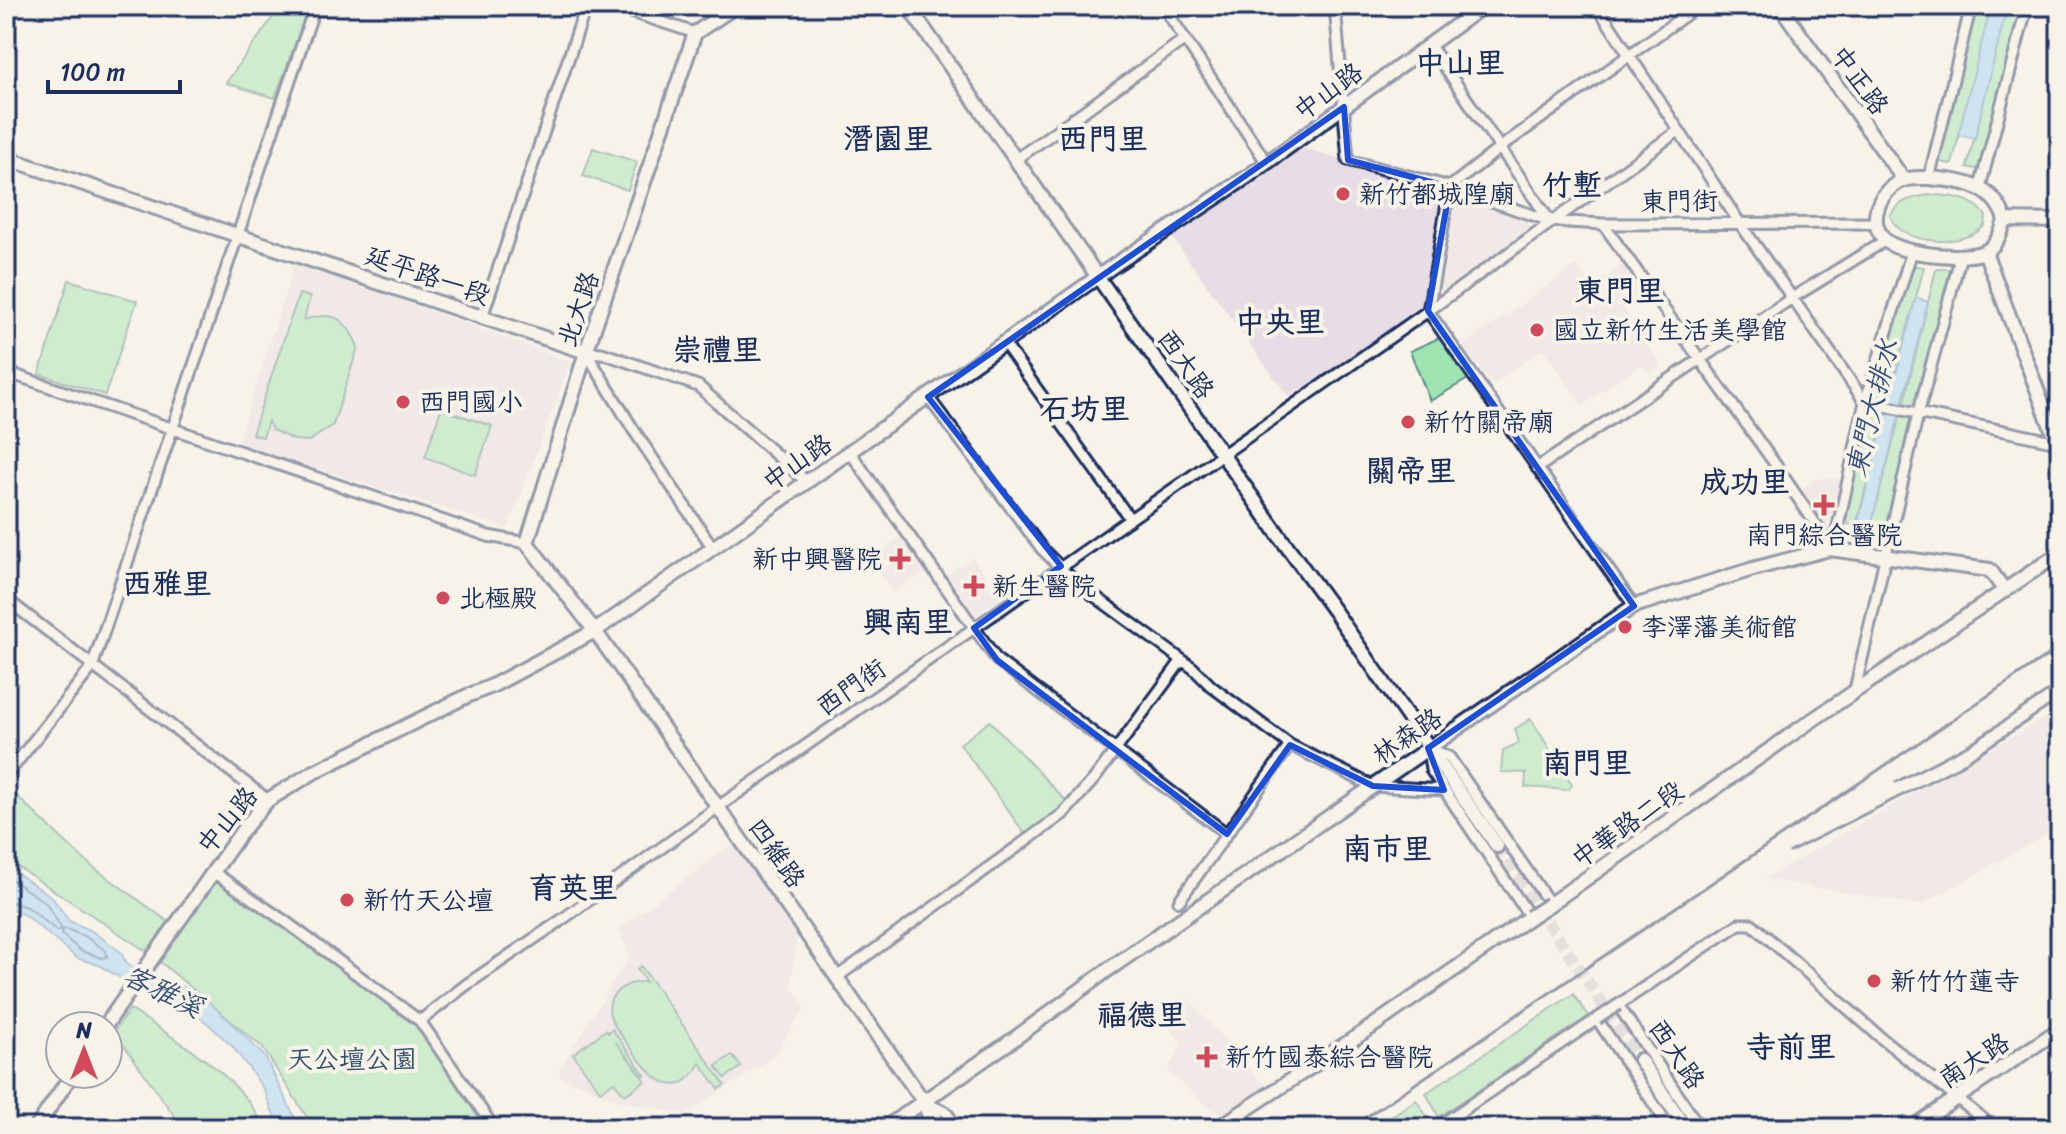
<svg xmlns="http://www.w3.org/2000/svg" width="2066" height="1134" viewBox="0 0 2066 1134" font-family="Sriracha,'LXGW WenKai TC',sans-serif">
<style>
.built{fill:#e7dde4}
.green{fill:#9ee5b2;stroke:#5c8a88;stroke-width:2}
.water{fill:#9cd2fb;stroke:#6891bc;stroke-width:2}
.lines{fill:none;stroke-linecap:round;stroke-linejoin:round}
.shore{stroke:#4f709d;stroke-width:2}
.secondary-tunnel{stroke:#cbcccc;stroke-width:12;stroke-dasharray:12 6;stroke-linecap:butt}
.street-casing{stroke:#1b2f5e;stroke-width:15}
.secondary-casing{stroke:#1b2f5e;stroke-width:18}
.street{stroke:#f7f3e8;stroke-width:9}
.secondary{stroke:#f7f3e8;stroke-width:12}
.rail{stroke:#1b2f5e;stroke-width:3}
.street-bridge-casing{stroke:#1b2f5e;stroke-width:15;stroke-linecap:butt}
.secondary-bridge-casing{stroke:#1b2f5e;stroke-width:18;stroke-linecap:butt}
.street-bridge{stroke:#f7f3e8;stroke-width:9}
.secondary-bridge{stroke:#f7f3e8;stroke-width:12}
.marked{fill:none;stroke:#1d4ed8;stroke-width:6;stroke-linejoin:round}
.poi-dot{fill:#d1495b;stroke:#f7f3e8;stroke-width:3}
.labels{text-anchor:middle;dominant-baseline:central;stroke-width:8;stroke-linejoin:round;paint-order:stroke}
.street-label{font-size:26px;fill:#1b2f5e;stroke:#f7f3e8}
.poi-label{font-size:26px;fill:#1b2f5e;stroke:#f7f3e8;text-anchor:start}
.park-label{font-size:26px;fill:#35536f;stroke:#f7f3e8}
.water-label{font-size:28px;font-style:italic;fill:#35507d;stroke:#f7f3e8}
.quarter-label{font-size:30px;font-weight:bold;fill:#1b2f5e;stroke:#f7f3e8}
</style>
<rect width="100%" height="100%" fill="#f7f3e8"/>
<filter id="ink" filterUnits="userSpaceOnUse"><feTurbulence type="fractalNoise" baseFrequency=".0125" numOctaves="2"/><feDisplacementMap in="SourceGraphic" scale="16" xChannelSelector="R" yChannelSelector="G"/><feConvolveMatrix kernelMatrix="1 2 1 2 8 2 1 2 1" color-interpolation-filters="sRGB"/></filter>
<g filter="url(#ink)">
<path class="built" d="M1291,145L1448,188L1428,310L1352,355L1301,393L1298,389L1288,396L1171,236L1181,229L1178,224Z
M1462,200L1528,220L1529,228L1445,288L1439,287L1454,205Z
M295,263L571,361L508,528L237,444Z
M1623,264L1645,295L1624,310L1662,367L1650,375L1642,364L1582,405L1543,349L1493,384L1462,346L1577,265L1592,287Z
M1830,477L1842,480L1834,519L1825,523L1801,490L1814,480Z
M901,538L924,572L893,592L880,574L890,567L880,551Z
M973,558L1001,599L976,615L948,574Z
M2060,709V822L2054,830L1921,905L1764,879Z
M733,844L797,936L791,985L804,1008L773,1057L686,1114L624,1102L561,1077L559,1070L630,956L619,929Z
M1187,998L1267,1088L1227,1117L1208,1107L1168,1071L1182,1043L1169,1028Z"/>
<path class="green" d="M281,6H309L275,98L226,83Z
M1976,6H1991L1952,164L1934,161Z
M2007,6H2021L1981,170L1967,167Z
M593,148L637,162L628,190L583,176Z
M1930,195C1950,195 1975,198 1986,216L1985,225C1966,248 1902,247 1890,216C1898,200 1914,197 1930,195Z
M1909,265L1924,267L1888,401L1870,397Z
M1936,269H1954L1917,406L1904,403Z
M69,280L137,301L105,395L39,374Z
M299,294L310,297L304,320C334,310 346,318 358,347L333,425L309,441L294,440L272,430L268,421L263,437L252,434Z
M1439,338L1468,379L1430,401L1410,351Z
M1870,408L1885,411L1856,526L1845,523Z
M441,409L492,426L475,475L425,457Z
M1900,416L1912,419L1886,533L1870,529Z
M1531,719L1572,785L1568,790L1525,787L1526,773L1501,772L1503,750L1519,743L1515,729Z
M990,721L1066,801L1062,809L1027,837L960,744Z
M6,786L89,864L170,923L146,951L6,859Z
M213,872L420,1021L486,1117L471,1128H314L262,1047L152,955Z
M641,966L725,1085L719,1089L700,1063C675,1109 648,1072 630,1047C624,1038 612,1026 610,1015C605,993 627,981 646,982L637,969Z
M1573,994L1589,1016L1439,1117L1426,1093Z
M130,1009C180,1043 237,1072 265,1128H183L114,1031Z
M612,1029L645,1075L643,1076L615,1041L645,1081L625,1095L614,1082L600,1091L573,1054L606,1030L608,1033Z
M732,1055L741,1067L725,1078L716,1066Z
M1416,1100L1432,1124L1425,1128H1374Z"/>
<path class="water" d="M1991,6H2007L1975,138L1958,135Z
M1916,297L1928,302L1870,529L1857,526Z
M6,866L52,897L69,921L90,930L121,952C124,965 140,972 151,979L160,977L202,995L244,1035L265,1057L300,1128H279L264,1090L249,1068L232,1046L206,1022L168,995L154,991L143,992L99,965L77,958L25,915L6,907Z"/>
<g class="lines">
<path class="shore" d="M6,876L46,903L62,929L57,931L29,908L6,900
M66,929L86,937L106,951L107,957L102,958L81,951L62,935V930Z"/>
<path class="secondary-tunnel" d="M1497,846L1640,1060"/>
<g class="street-casing">
<path id="street" d="M613,6L695,33
M1163,6L1267,163
M1335,6L1348,160L1450,187L1550,221L1603,224L1876,223
M1597,6L1739,222L1865,402L2057,442
M1429,44L1550,221
M1015,160L1185,39
M1929,178L1971,6
M1980,187L2027,6
M1603,224L1775,464L1819,529L1829,549
M1428,311L1450,187L1509,141L1698,6
M1428,311L1634,606
M482,317L586,6
M1004,343L1130,519
M586,352L602,353L698,386L807,482
M586,352L633,429L713,548
M6,372L488,536L527,543
M928,397L1042,549L1074,581L1193,668L1211,686L1290,745L1373,786L1444,790
M850,452L997,660L1227,834
M1537,468L1792,298L1886,240
M1829,549L1837,531L1865,402L1912,251
M6,599L268,800
M1854,694L1918,414L1961,255
M1428,748L1431,770L1530,917
M1429,748L1449,757L1550,904
M6,776L92,667L315,6
M213,872L286,922L420,1021L494,1128
M1179,901L1290,745
M837,977L1063,814L1095,778L1182,660
M420,1021L466,985L560,921L718,807L1428,311L1678,131
M926,1103L946,1112L957,1128
M924,1105L930,1128
M1436,1128L1597,1019L1670,1128
M1700,1128L1618,1005L1739,924H1752L1880,1037L1994,1128"/>
</g>
<g class="secondary-casing">
<path id="secondary" d="M736,6L695,33L586,352L527,543L595,631L942,1128
M908,6L1278,534L1335,612L1497,846
M1780,6L1904,180
M6,158L586,352
M1929,178C1962,181 1994,184 2005,220C2002,231 1997,245 1986,251C1968,261 1901,255 1885,240C1865,220 1881,188 1904,180C1911,177 1921,178 1929,178Z
M2005,220L2060,221
M1985,252L2060,450
M1550,904L1805,725L2060,553
M105,1026L242,831L268,800L314,772L467,696L492,686L595,631L1116,264L1247,177L1483,6
M1640,1060L1686,1128
M6,1125L10,1128
M36,1128L72,1074
M885,1128L1014,1039L1109,969L1634,606L1753,569L1829,549L1990,570L2005,591
M1218,1128L1367,1030L1530,917
M1912,1128L2060,1029"/>
</g>
<use href="#street" class="street"/>
<use href="#secondary" class="secondary"/>
<path class="rail" d="M1896,782L1971,743L2060,683
M1790,852L1960,766L2060,699
M1350,1128L2060,647"/>
<g class="street-bridge-casing">
<path id="street-bridge" d="M1597,1019L1618,1005"/>
</g>
<g class="secondary-bridge-casing">
<path id="secondary-bridge" d="M1530,917L1550,904"/>
</g>
<use href="#street-bridge" class="street-bridge"/>
<use href="#secondary-bridge" class="secondary-bridge"/>
</g>
</g>
<path d="M0 0H2066V1134H0ZM1344,107L1348,160L1450,187L1428,311L1634,606L1428,748L1444,790L1373,786L1290,745L1227,834L997,660L974,628L1061,566L928,397Z" fill="#f7f3e8" fill-opacity=".55" fill-rule="evenodd"/>
<path class="marked" d="M1344,107L1348,160L1450,187L1428,311L1634,606L1428,748L1444,790L1373,786L1290,745L1227,834L997,660L974,628L1061,566L928,397Z"/>
<g class="poi-dot">
<circle cx="1343" cy="194" r="8"/>
<circle cx="1537" cy="330" r="8"/>
<circle cx="403" cy="402" r="8"/>
<circle cx="1408" cy="422" r="8"/>
<path d="M1820 493h8v8h8v8h-8v8h-8v-8h-8v-8h8z"/>
<path d="M896 547h8v8h8v8h-8v8h-8v-8h-8v-8h8z"/>
<path d="M970 574h8v8h8v8h-8v8h-8v-8h-8v-8h8z"/>
<circle cx="443" cy="598" r="8"/>
<circle cx="1625" cy="627" r="8"/>
<circle cx="347" cy="900" r="8"/>
<circle cx="1874" cy="981" r="8"/>
<path d="M1203 1045h8v8h8v8h-8v8h-8v-8h-8v-8h8z"/>
</g>
<g class="labels">
<g class="street-label">
<text transform="translate(1860 80) rotate(54)">中正路</text>
<text transform="translate(1328 91) rotate(-36)">中山路</text>
<text transform="translate(1679 201) rotate(-1)">東門街</text>
<text transform="translate(428 275) rotate(19)">延平路一段</text>
<text transform="translate(578 309) rotate(-71)">北大路</text>
<text transform="translate(1186 364) rotate(55)">西大路</text>
<text transform="translate(797 462) rotate(-35)">中山路</text>
<text transform="translate(851 687) rotate(-35)">西門街</text>
<text transform="translate(1407 736) rotate(-34)">林森路</text>
<text transform="translate(227 820) rotate(-50)">中山路</text>
<text transform="translate(1627 824) rotate(-35)">中華路二段</text>
<text transform="translate(777 853) rotate(55)">四維路</text>
<text transform="translate(1677 1054) rotate(56)">西大路</text>
<text transform="translate(1974 1060) rotate(-33)">南大路</text>
</g>
<g class="poi-label">
<text x="1359" y="194">新竹都城隍廟</text>
<text x="1553" y="330">國立新竹生活美學館</text>
<text x="419" y="402">西門國小</text>
<text x="1424" y="422">新竹關帝廟</text>
<text x="1824" y="535" text-anchor="middle">南門綜合醫院</text>
<text x="882" y="559" text-anchor="end">新中興醫院</text>
<text x="992" y="586">新生醫院</text>
<text x="459" y="598">北極殿</text>
<text x="1641" y="627">李澤藩美術館</text>
<text x="363" y="900">新竹天公壇</text>
<text x="1890" y="981">新竹竹蓮寺</text>
<text x="1225" y="1057">新竹國泰綜合醫院</text>
</g>
<g class="park-label">
<text x="352" y="1059">天公壇公園</text>
</g>
<g class="water-label">
<text transform="translate(1872 408) rotate(-76)">東門大排水</text>
<text transform="translate(163 991) rotate(26)">客雅溪</text>
</g>
<g class="quarter-label">
<text x="1460" y="63">中山里</text>
<text x="888" y="139">潛園里</text>
<text x="1103" y="139">西門里</text>
<text x="1572" y="185">竹塹</text>
<text x="1620" y="291">東門里</text>
<text x="1280" y="322">中央里</text>
<text x="717" y="350">崇禮里</text>
<text x="1085" y="409">石坊里</text>
<text x="1411" y="471">關帝里</text>
<text x="1745" y="482">成功里</text>
<text x="167" y="584">西雅里</text>
<text x="908" y="622">興南里</text>
<text x="1587" y="763">南門里</text>
<text x="1387" y="849">南市里</text>
<text x="573" y="888">育英里</text>
<text x="1142" y="1015">福德里</text>
<text x="1791" y="1047">寺前里</text>
</g>
</g>
<rect width="2066" height="1134" fill="none" stroke="#f7f3e8" stroke-width="32"/>
<rect x="16" y="16" width="2034" height="1102" fill="none" stroke="#1b2f5e" stroke-width="3" filter="url(#ink)"/>
<g transform="translate(84 1050)"><circle r="38" fill="#f7f3e8" stroke="#9fa5b1" stroke-width="2"/>
<path d="M0-6L14 30L0 20L-14 30Z" fill="#d1495b"/>
<text y="-12" font-size="22" font-weight="bold" text-anchor="middle" fill="#1b2f5e">N</text>
</g>
<path d="M48 80v12h132v-12" fill="none" stroke="#1b2f5e" stroke-width="4"/>
<text x="60" y="80" font-size="24" fill="#1b2f5e" stroke="#f7f3e8" stroke-width="6" paint-order="stroke">100 m</text>
</svg>
